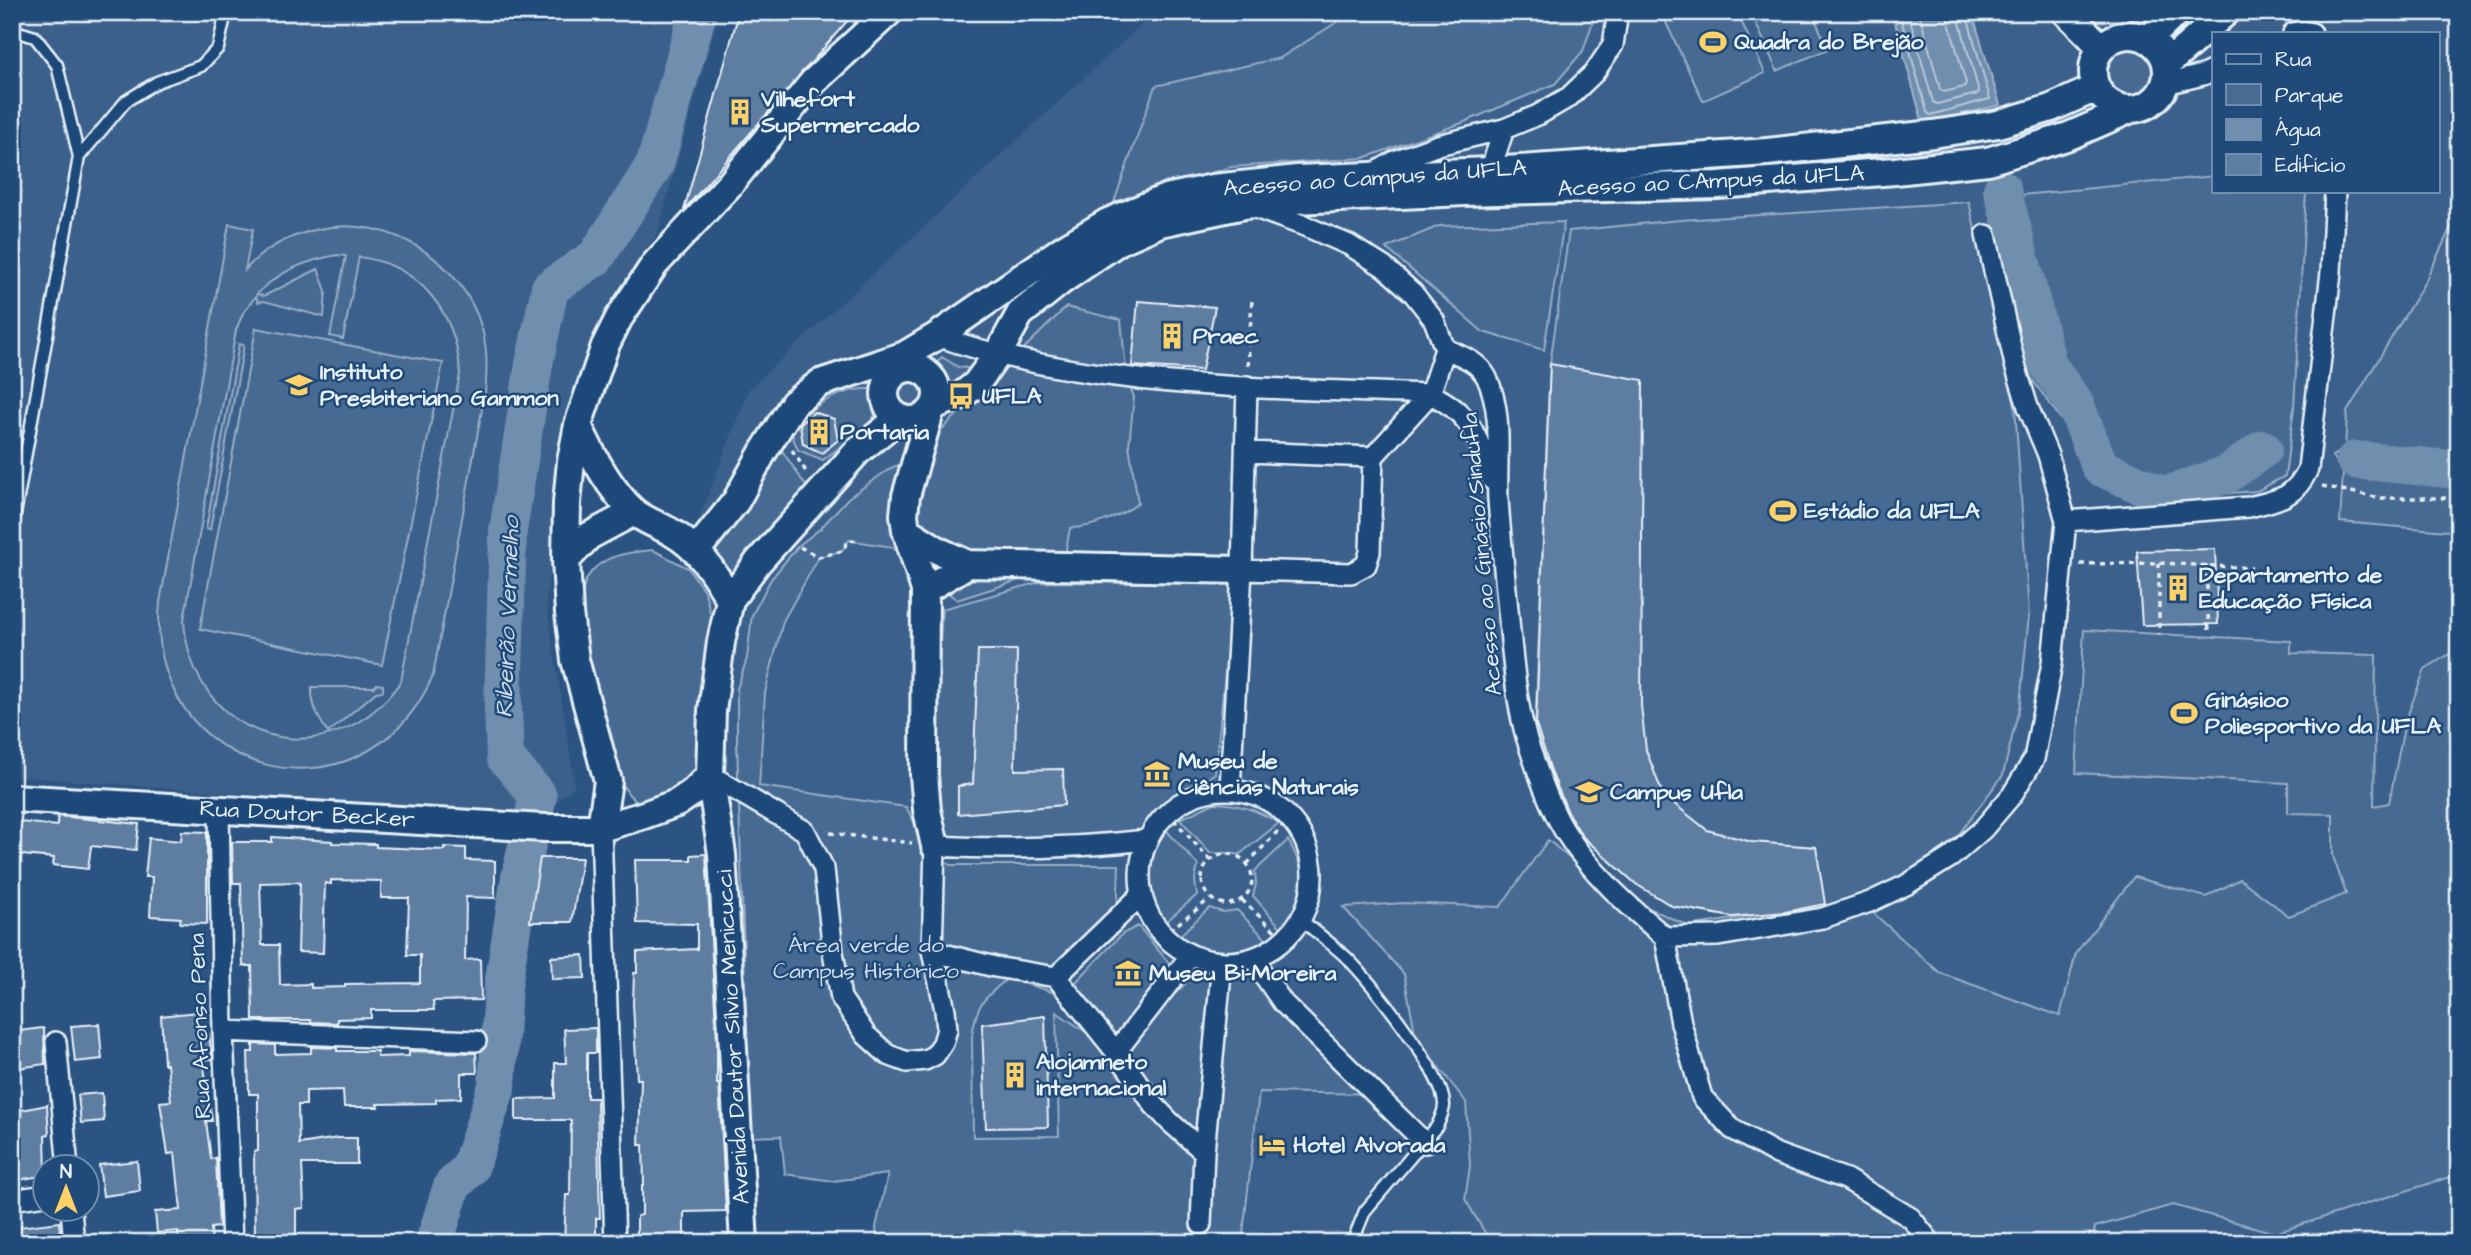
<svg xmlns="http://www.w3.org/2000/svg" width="2471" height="1255" viewBox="0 0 2471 1255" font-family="'Architects Daughter',sans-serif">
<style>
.built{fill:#3a608b;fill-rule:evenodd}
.green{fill:#476b93;stroke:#98aec6;stroke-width:2;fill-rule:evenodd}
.water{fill:#708ead;stroke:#a0b6cb;stroke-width:2}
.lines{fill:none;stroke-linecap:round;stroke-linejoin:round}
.shore{stroke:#b8c9da;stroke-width:2}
.river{stroke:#708ead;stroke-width:38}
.building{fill:#5d7da1;stroke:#e8f1f8;stroke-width:2;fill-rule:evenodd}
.lane-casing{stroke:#e8f1f8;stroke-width:15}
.street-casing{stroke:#e8f1f8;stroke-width:24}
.secondary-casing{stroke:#e8f1f8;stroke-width:32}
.path{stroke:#e8f1f8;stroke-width:3.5;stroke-dasharray:5 5;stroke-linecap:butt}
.lane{stroke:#1f4a7a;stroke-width:10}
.street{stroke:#1f4a7a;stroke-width:19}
.secondary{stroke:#1f4a7a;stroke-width:26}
.labels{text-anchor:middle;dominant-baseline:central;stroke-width:5;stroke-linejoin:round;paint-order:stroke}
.poi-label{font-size:23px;font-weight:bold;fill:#e8f1f8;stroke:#1f4a7a;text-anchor:start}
.street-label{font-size:23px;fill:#e8f1f8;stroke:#1f4a7a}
.park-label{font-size:23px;fill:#d0dde9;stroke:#1f4a7a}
.water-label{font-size:24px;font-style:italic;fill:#d0dde9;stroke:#1f4a7a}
</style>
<rect width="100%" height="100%" fill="#2b5482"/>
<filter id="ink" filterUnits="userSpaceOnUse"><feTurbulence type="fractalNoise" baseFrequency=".0143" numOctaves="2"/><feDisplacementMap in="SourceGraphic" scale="14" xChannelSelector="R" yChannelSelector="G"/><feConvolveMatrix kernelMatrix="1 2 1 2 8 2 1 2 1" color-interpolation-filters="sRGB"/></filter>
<g filter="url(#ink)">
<path class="built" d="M12,12H719L657,234L606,314L565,455L546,601L575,785L540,817L12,776Z
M1155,12H2459V1243H1141L741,1063L698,521L749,389ZM2214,33H2438V191H2214Z"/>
<path class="green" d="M1353,12H1594V18L1583,51L1555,84L1462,123L1364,158L1231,167L1114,202L1155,86L1280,58Z
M1661,12H1737L1765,73L1703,101Z
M1751,12H1812L1828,49L1777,71Z
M2141,40L2159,57L2163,80L2147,99L2118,103L2100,86L2099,60L2120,41Z
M2214,176V191H2306L2294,408L2285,476L2257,491L2164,498L2118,491L2098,470L2029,375L2001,197Z
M1969,202L2015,406L2029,615L2020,704L2003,775L1956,838L1898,883L1826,908L1785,913L1871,911L1940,973L2060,1016L2076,953L2134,877L2206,897L2240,879L2289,916L2346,894L2333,856V814L2288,813V783L2076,773L2084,630L2291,641V653L2376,655L2374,806L2389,803L2405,722L2425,669L2459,648V1174L2275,1233L2173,1205L2095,1227L2093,1243H1491L1465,1199L1470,1166L1466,1102L1416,1038L1404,974L1343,907L1404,903L1500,907L1548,840L1603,887L1688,926L1753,916L1732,917L1672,906L1636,884L1565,821L1535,732L1550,364L1569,231L1680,220Z
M2459,210V532L2340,522L2343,473L2332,456L2345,450L2347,412L2426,280Z
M1564,222L1544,350L1483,332L1386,248L1439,226Z
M229,224L253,229L245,270C264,248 291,235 319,229C389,214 463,261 482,329C488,351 487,372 485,393L433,676C362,835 142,776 160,602ZM338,255L346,256L330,336L343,339L359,257C421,265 457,314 460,374L401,681C331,782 191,743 184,620L236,330L243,313L256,296L258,302L264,301L324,317L326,291L318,269L264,296L257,294C279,271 306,260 338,255Z
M1066,307L1121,320L1127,380L1134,397L1129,445L1138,503C1122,516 1091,528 1070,528L1063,566L957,600L892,547L849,540L842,551L819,557L783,621L765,693L759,786L906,807L932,854L951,865H1119L1117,916L1066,984L1075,983L1122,934L1138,926L1175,970L1124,1043L1058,994L1008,978C983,999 976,1004 972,1037L973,1137L1059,1136L1056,1012L1116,1052L1193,976L1224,975L1253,971L1377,1094L1259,1092L1242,1243H1057L1054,1238L1015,1231V1243H877L876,1227L888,1174L833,1181L785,1174L781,1136L750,1137L737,744V689L747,658L752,615L771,579L798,546L821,528L848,498L891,468L910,461Z
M256,328L443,363L382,665L200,629Z
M239,344L244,345L210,530L206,529Z
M942,357L958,367L977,369L946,398L941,381L929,371Z
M895 397a16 16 0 1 1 32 0a16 16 0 1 1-32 0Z
M863,389H875C876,398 871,406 875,415L867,426L823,460L798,450L793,438L792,428C812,407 833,392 863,389Z
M781,449L808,489L729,583L706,554C740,519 759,492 781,449Z
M653,550L688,568L705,592L712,620L699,694L697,777L653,810C640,805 631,800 624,787C607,757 569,606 587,578C600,555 629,552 653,550Z
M1040,582L1234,583L1215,773L1129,839L953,844L931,800L942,609Z
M377,684L383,685V691L376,692L328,733C318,718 311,704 312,687H374Z
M1214,803C1240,804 1257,810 1279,823L1239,855L1232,853H1210L1180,819Z
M1166,830L1198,865L1195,880L1197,895L1161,926C1151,906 1136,875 1149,852C1154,845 1161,837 1166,830Z
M1288,840C1309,877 1309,896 1283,930L1253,896L1256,884L1255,871Z
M1209,908L1223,912L1237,910L1270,943C1233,964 1211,962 1176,939Z"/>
<path class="water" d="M1892,12H1972L2000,105L1923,124Z"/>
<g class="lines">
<path class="shore" d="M1899,12L1927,112L1930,115L1990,99L1966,12
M1908,12L1933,102L1937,104L1977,94L1979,92L1957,12
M1919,12L1940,89L1944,92L1964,87L1966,83L1946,12"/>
<path class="river" d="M2002,189L2048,365L2075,404L2100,467L2164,496L2228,474L2263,449
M2355,460L2459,470
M434,1243L452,1186L470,1168L497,1086L503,986L520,877L538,796L505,757L503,708L508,531L534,364L550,288L596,257L655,164L698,12"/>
</g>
<path class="building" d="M739,12H855L684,210Z
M1138,301L1215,307L1202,370L1132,366Z
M1550,364L1643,380L1641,706L1646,750L1663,795L1707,830L1752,842L1816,847L1825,904L1785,912L1732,917L1672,906L1636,884L1583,837L1569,815L1552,774L1536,724Z
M814,412L834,419L838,440L822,453L803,444L800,424Z
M2215,549L2218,624L2142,625L2137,551Z
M978,650H1017L1015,770L1063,769L1064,805L958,814V786L973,784Z
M58,816L139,824L136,850L91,846L88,869L53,865L54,858L12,854V821L57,826Z
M182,831L207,832V924L180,923L181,918L150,916L152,877H145L149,838L181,841Z
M272,837L332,841V843L376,844V847L444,850V847L466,848V860L495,861V898L466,897L465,960L480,959L481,1000L433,1001L434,1010H371V1018L337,1019V1023L311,1022V1020H253L252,966H243L241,883H233L232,842H272ZM331,880L381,881V898H409L407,955H420V983L345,984V987L311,988V984L280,985L279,945H262L260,883L300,882L298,952L323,953L325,883L331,884Z
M706,854L717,1041V1084H719L726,1211L684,1212V1242H637V1216L642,1215V1185H644L643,1145H639L641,1079H637L633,1003L634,973H637V952L697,949V924L637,923L635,860H691V855Z
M540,858H582L572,922H530Z
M584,955L585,978L552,979L551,957Z
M196,1012L199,1035L209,1034L212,1059L203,1060L212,1121H206L211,1159L216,1158L219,1227L211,1228L212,1243H179L178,1231L157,1233L155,1212L181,1210L175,1153L168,1154L160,1102L171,1101L167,1064H164L161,1016Z
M1045,1016L1048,1127L986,1128L982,1024Z
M99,1024L102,1059L75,1062L71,1026Z
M42,1028L44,1029L45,1064L12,1069V1032Z
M596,1028V1053H587V1098H597L600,1218H596V1243H564L566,1195H570L571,1120H516V1099L555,1098V1063H566L564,1029Z
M253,1044L275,1045V1054L311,1053V1047L337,1048V1051H377V1057L409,1056V1051L476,1053L477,1073H461V1098L436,1099V1103L377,1104L378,1107H344L343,1090L306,1091V1105H298L299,1144L338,1138H357V1164H302L304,1208L296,1209V1243H255L254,1152L258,1151V1094H249L248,1052H253Z
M102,1093L104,1121L81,1123L78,1095Z
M47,1105L49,1134L45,1135L46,1175L18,1180V1140L12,1141V1112Z
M137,1161L140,1191L103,1196L99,1165Z
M59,1222L61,1243H20L18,1227Z"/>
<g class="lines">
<g class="lane-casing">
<path id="lane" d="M12,30L35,37L57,65L79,157
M12,531L79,157L126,101L157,82L201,66L218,48L226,12
M1301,920C1316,932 1332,944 1347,958C1370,980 1445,1075 1444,1105C1444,1112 1440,1119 1437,1126L1365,1211L1352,1243"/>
</g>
<g class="street-casing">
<path id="street" d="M2293,33L2303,31L2312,33
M2165,84L2203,75L2214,70
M1490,171L1504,129
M1373,174L1395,161L1438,145L1504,129L1538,115L1569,97L1594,73L1613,45L1618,12
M937,336C1094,391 1266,387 1430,394C1473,414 1477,437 1492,480
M1445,349C1462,356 1478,361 1487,378C1504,415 1496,461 1498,499C1501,543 1506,587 1510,631C1514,669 1517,710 1529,746C1538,773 1549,805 1564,830C1589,871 1628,906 1665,937L1718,936L1823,918L1870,902L1906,885L1951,857L1983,829L2012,795L2034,759L2052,663L2066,521L2048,455L2028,407L2015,365L1986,235
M1246,452L1373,457
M2066,521L2249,507C2278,500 2295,498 2308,469L2331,272L2335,191
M1242,570L1351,573L1366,565L1370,552L1373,457L1430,394L1445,349L1434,320L1413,293L1384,267L1349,245L1305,226L1250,206
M710,775L805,831L824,869L833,952L841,998L866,1035L888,1055L907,1062L925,1060L935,1055L943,1043L947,1029L945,1010L932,951L935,846C1006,850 1076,848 1147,840
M1230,789L1242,570L1247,386
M1140 876a86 86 0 1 1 172 0a86 86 0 1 1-172 0Z
M219,809L223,1031L232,1243
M601,828L615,1243
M1665,937L1681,1023L1702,1097L1732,1129L1777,1154L1846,1179L1911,1218L1931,1243
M932,951L995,967L1056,977L1142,894
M1257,958L1261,971L1283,1003L1425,1143
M1056,977L1116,1052L1154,1105L1170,1122L1204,1152
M223,1031L476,1041
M56,1042L68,1168
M1116,1052L1190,956
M12,1200L46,1195
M71,1210L74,1243
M1201,1224L1204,1152L1222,963"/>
</g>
<g class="secondary-casing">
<path id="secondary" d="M2066,12L2102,48
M2093 72a37 37 0 1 1 74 0a37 37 0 1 1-74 0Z
M2148,40L2177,12
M2167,64L2226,12
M885 394a26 26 0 1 1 52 0a26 26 0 1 1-52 0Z
M935,405L961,396L976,384L998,354L1020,314L1061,281L1119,241L1160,223L1244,205L1295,200L1464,192L1718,185L1895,171L1988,161L2069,136L2131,109
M930,412L906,496L904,515L906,530L925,590L924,775L927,810L935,846
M578,425C591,454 610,489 633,511C643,520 659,525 671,532C699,548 714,572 730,600
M906,530L939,551L968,564L1242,570
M697,550L736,501L763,452L794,403L820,383L905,355L937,336L1063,249L1108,222L1166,198L1213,188L1297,179L1490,171L1767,152L1933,134L1998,124L2051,108L2096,88
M566,560L589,536L634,512
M925,590L968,564
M12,798L545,828H601L644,815L677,803L693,792L710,775
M601,828L608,781L575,660L569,613L566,560L567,503L571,461L578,425L605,346L619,318L655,264L730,184L813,82L889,12
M744,1243L722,854L710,775L712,711L721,642L730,600L758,562L858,451L899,418"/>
</g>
<path class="path" d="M1248,366L1252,300
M792,450L807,473
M2322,486L2380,498H2459
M800,547L819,557L842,551L849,540L859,541
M2159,563V634
M2080,564L2159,563L2252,568
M2206,565L2209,634
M1167,812L1210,860
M830,833L912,843
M1202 879a25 25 0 1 1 50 0a25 25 0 1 1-50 0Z
M1247,864L1291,817
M1242,900L1286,941
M1162,936L1210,899"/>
<use href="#lane" class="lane"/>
<use href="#street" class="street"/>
<use href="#secondary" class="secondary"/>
</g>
</g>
<defs>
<g id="stadium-bare" transform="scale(2.1)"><path d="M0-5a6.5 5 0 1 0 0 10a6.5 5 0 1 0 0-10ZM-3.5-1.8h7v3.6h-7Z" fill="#ffd166" stroke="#1f4a7a" stroke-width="2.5" paint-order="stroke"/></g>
<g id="building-bare" transform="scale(2.1)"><path d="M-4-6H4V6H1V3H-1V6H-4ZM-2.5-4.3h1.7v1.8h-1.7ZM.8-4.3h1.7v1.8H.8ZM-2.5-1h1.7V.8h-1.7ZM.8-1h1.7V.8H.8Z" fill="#ffd166" stroke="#1f4a7a" stroke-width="2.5" paint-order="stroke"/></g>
<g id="school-bare" transform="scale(2.1)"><path d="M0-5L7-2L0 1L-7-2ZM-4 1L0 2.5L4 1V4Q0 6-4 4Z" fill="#ffd166" stroke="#1f4a7a" stroke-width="2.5" paint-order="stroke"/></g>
<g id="bus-bare" transform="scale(2.1)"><path d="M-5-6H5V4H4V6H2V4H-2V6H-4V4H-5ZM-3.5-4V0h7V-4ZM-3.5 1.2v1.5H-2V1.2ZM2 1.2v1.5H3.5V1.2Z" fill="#ffd166" stroke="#1f4a7a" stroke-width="2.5" paint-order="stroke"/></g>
<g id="museum-bare" transform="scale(2.1)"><path d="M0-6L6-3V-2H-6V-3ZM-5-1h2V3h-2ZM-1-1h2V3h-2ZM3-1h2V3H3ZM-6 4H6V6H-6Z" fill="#ffd166" stroke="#1f4a7a" stroke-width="2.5" paint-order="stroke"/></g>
<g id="university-bare" transform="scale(2.1)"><path d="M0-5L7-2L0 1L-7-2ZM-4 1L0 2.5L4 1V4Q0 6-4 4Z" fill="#ffd166" stroke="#1f4a7a" stroke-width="2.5" paint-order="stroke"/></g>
<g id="hotel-bare" transform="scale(2.1)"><path d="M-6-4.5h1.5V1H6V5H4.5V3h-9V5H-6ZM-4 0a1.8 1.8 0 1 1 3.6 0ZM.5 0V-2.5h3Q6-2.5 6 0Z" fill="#ffd166" stroke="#1f4a7a" stroke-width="2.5" paint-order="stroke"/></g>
</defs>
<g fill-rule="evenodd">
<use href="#stadium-bare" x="1713" y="42"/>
<use href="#building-bare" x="740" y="112"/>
<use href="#building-bare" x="1172" y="336"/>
<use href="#school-bare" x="299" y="385"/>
<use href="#bus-bare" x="961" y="396"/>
<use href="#building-bare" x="819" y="432"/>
<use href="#stadium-bare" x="1783" y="511"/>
<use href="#building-bare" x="2178" y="588"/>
<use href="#stadium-bare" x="2184" y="713"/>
<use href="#museum-bare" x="1157" y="774"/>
<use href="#university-bare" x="1589" y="792"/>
<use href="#museum-bare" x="1128" y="973"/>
<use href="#building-bare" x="1015" y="1075"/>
<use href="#hotel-bare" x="1272" y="1145"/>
</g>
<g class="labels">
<g class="poi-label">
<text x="1734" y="42">Quadra do Brejão</text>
<text x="761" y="99">Vilhefort<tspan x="761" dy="26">Supermercado</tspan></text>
<text x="1193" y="336">Praec</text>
<text x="320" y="372">Instituto<tspan x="320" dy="26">Presbiteriano Gammon</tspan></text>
<text x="982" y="396">UFLA</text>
<text x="840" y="432">Portaria</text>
<text x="1804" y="511">Estádio da UFLA</text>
<text x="2199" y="575">Departamento de<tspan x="2199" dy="26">Educação Física</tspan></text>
<text x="2205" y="700">Ginásioo<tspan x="2205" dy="26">Poliesportivo da UFLA</tspan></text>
<text x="1178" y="761">Museu de<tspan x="1178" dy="26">Ciências Naturais</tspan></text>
<text x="1610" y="792">Campus Ufla</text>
<text x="1149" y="973">Museu Bi-Moreira</text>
<text x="1036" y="1062">Alojamneto<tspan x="1036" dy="26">internacional</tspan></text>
<text x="1293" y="1145">Hotel Alvorada</text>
</g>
<g class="street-label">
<text transform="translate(1375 178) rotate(-4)">Acesso ao Campus da UFLA</text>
<text transform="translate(1711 181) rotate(-3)">Acesso ao CAmpus da UFLA</text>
<text transform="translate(1482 554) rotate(-95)">Acesso ao Ginásio/Sindufla</text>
<text transform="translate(307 814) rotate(3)">Rua Doutor Becker</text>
<text transform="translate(200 1026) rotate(-92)">Rua Afonso Pena</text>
<text transform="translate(733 1037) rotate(-93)">Avenida Doutor Sílvio Menicucci</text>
</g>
<g class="park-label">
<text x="866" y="945">Área verde do<tspan x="866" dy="26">Campus Histórico</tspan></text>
</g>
<g class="water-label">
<text transform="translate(508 617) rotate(-88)">Ribeirão Vermelho</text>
</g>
</g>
<rect width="2471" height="1255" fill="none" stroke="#1f4a7a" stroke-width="42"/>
<rect x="21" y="21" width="2429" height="1213" fill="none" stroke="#e8f1f8" stroke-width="2.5" filter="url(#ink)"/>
<rect x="2212" y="32" width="228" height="161" fill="#1f4a7a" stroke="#6f8dac" stroke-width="2"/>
<rect x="2226" y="54" width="35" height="10" fill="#1f4a7a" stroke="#6f8dac" stroke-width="2"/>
<text x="2275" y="66" font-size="21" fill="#e8f1f8">Rua</text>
<rect x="2226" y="84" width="35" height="21" fill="#476b93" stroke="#6f8dac" stroke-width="2"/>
<text x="2275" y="102" font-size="21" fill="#e8f1f8">Parque</text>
<rect x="2226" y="119" width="35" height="21" fill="#708ead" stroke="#6f8dac" stroke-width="2"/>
<text x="2275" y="136" font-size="21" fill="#e8f1f8">Água</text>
<rect x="2226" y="154" width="35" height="21" fill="#5d7da1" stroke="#6f8dac" stroke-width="2"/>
<text x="2275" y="172" font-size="21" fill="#e8f1f8">Edifício</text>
<g transform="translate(66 1188)"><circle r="33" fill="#1f4a7a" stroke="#6f8dac" stroke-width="2"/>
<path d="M0-5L12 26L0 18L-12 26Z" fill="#ffd166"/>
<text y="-10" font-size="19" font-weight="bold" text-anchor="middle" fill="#e8f1f8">N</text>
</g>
</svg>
